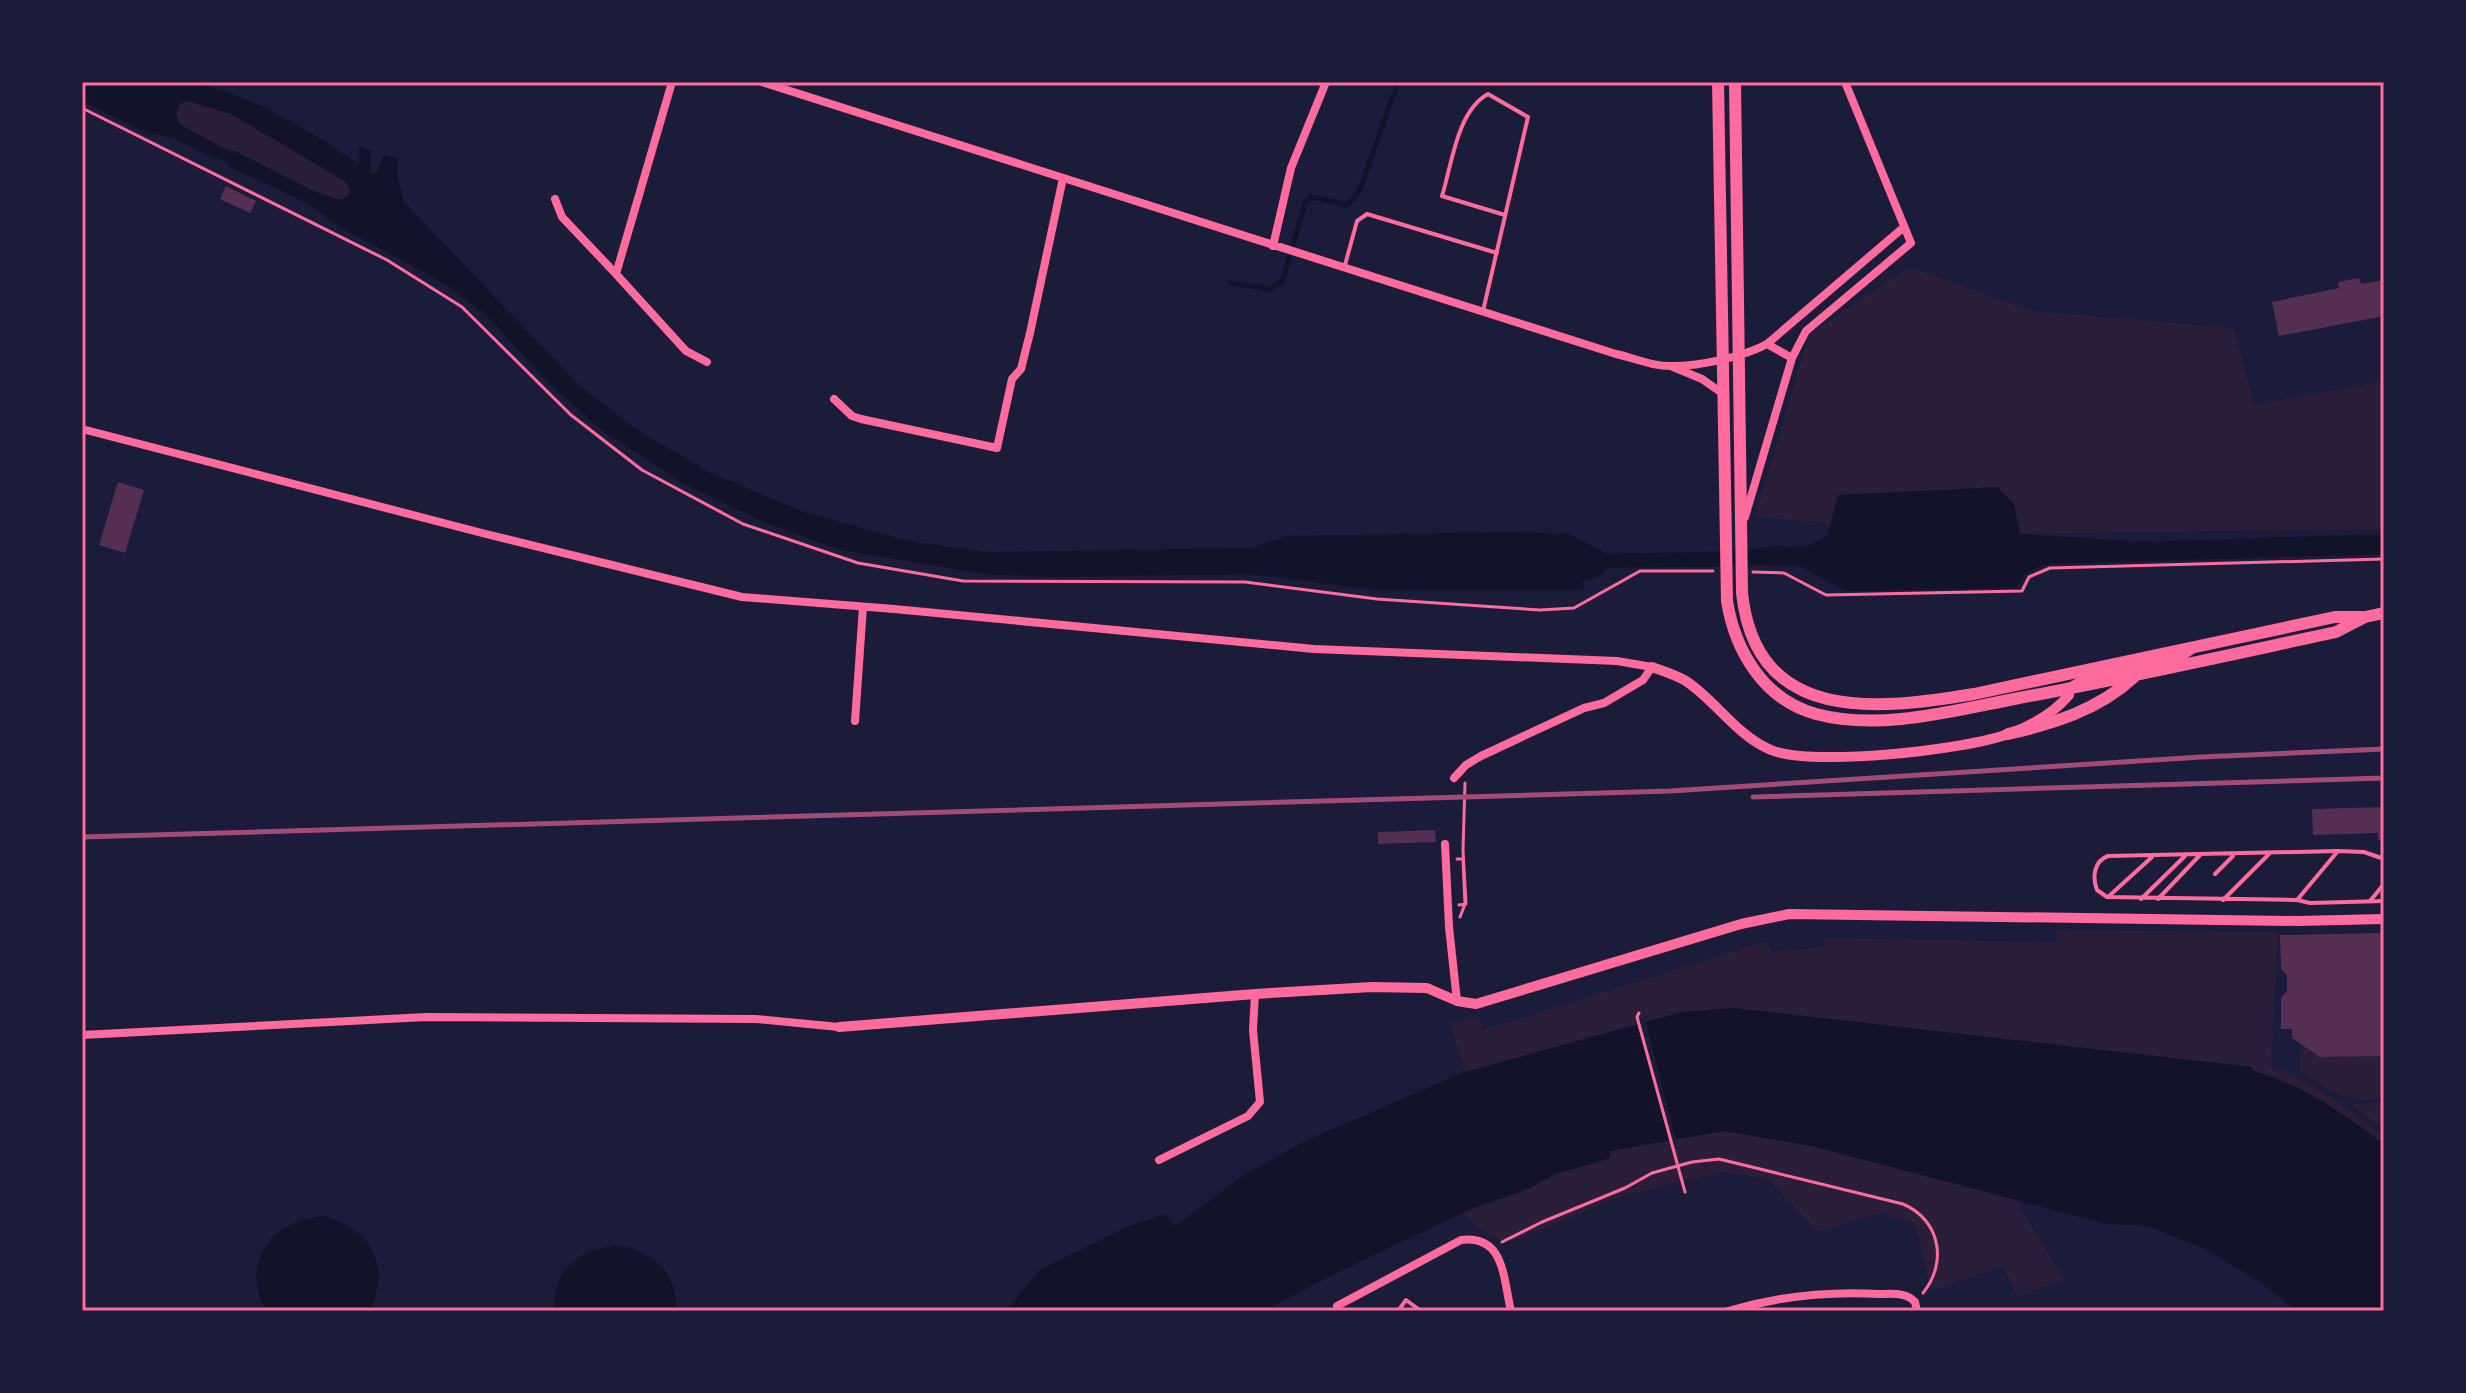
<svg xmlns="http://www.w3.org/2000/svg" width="2466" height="1393" viewBox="0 0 2466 1393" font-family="Commissioner,sans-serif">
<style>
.green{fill:#2a1e3b}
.water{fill:#12122b;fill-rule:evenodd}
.pier{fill:#1b1b3a}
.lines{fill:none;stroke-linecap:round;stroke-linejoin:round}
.stream{stroke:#12122b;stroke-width:5}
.building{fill:#542f53}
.path{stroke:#ff6b9d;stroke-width:3}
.service{stroke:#ff6b9d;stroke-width:4}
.minor{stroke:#ff6b9d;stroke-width:8}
.tertiary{stroke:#ff6b9d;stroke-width:10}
.primary{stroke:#ff6b9d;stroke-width:12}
.rail{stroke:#a44b75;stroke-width:5}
.neatline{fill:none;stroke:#ff6b9d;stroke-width:3}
</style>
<rect width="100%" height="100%" fill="#1b1b3a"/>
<path class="green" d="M188,101L231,114L346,182L350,190L348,196L340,200L311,190L235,151H229L179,124L176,112L180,104Z
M1910,267L2032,311L2234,328L2254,405L2384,381V529L2019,534L2014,504L1838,495L1831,523L1755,517L1809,334Z
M2057,930L2278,932L2271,1067C2308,1077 2354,1113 2384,1137V1144C2343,1113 2303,1085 2253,1071L2251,1067L1734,1008L1682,1012L1465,1072L1450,1024L1478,1016L1483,1030L1768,941L1771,952L1824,947L1825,938L2057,942Z
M2301,1044L2320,1057L2384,1056V1097C2351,1108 2326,1087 2300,1071Z
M2384,1102V1130L2351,1104Z
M1724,1131L1812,1146L2015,1199L2064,1279L2017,1297L2003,1266L1931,1291L1915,1224L1881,1213L1818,1232L1768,1179L1722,1172L1619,1197L1511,1242C1492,1239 1475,1228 1464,1213L1528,1189L1557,1174L1610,1158L1609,1151Z"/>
<path class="water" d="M82,82C114,82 157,77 187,82C248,92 310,130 359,165V146L370,150L371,174H376L384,154L398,159L397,174L404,202L581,387L637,430L711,473L804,512L913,542L988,552L1250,548L1286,536L1508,532L1570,534L1608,554L1747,551L1770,546L1806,547L1828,535L1838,495L1997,487L2014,504L2020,534L2141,542L2384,534V554L2045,564L2025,574L2016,588L1845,591L1798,565L1608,568L1597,578L1583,580L1584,590H1376L1250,574L1051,577L984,574L841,550L766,523L683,483L604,432L548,382L485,314L447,285L337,225L306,203L228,166L224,160L214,158L173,138L148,133L82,101ZM188,101L231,114L346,182L350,190L348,196L340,200L311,190L235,151H229L179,124L176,112L180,104Z
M1734,1008L2252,1067L2253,1071C2303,1085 2343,1113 2384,1144V1311H2297L2257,1280L2205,1249L2148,1226L2107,1224L1812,1146L1724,1131L1609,1151L1610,1158L1555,1174L1528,1189L1475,1207L1326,1278L1265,1311H1006L1039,1270L1127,1227L1165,1214L1175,1226L1247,1173L1310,1139L1462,1073L1682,1012Z
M323,1216C371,1229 390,1262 371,1309L266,1311C240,1261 271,1221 323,1216Z
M621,1245C655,1254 678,1273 676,1311H554C552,1268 582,1248 621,1245Z"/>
<path class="pier" d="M1648,1016L1646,1023L1677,1144L1670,1145L1636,1020Z"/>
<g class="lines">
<path class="stream" d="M1293,246L1305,203L1312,197L1348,205L1360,189L1398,82
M1231,283L1270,289L1282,282L1289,258"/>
</g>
<path class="building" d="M226,186L256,201L250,213L220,199Z
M2359,278L2361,284L2384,280V316L2279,336L2272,302L2339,288L2338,282Z
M118,482L144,490L125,553L99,545Z
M2384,807V840H2378V833L2313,835L2312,809Z
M1435,830L1436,842L1378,844V832Z
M2384,933V1056L2320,1057L2292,1038V1029H2281V998L2287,991V975L2281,969L2280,935Z"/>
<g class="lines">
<path class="path" d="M82,108L387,260L462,307L571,415L642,470L743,524L858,563L963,581L1245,582L1377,599L1540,610L1574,608L1640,571H1713
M1753,572L1784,573L1826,595L2022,591L2029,577L2050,568L2384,559
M1457,859H1463L1465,904L1460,917
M1459,905L1466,904L1463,850L1465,783
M1639,1013L1637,1017L1685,1192
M1502,1242L1542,1222L1625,1188L1652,1173L1692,1162L1719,1159L1903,1204C1940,1220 1948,1262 1923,1293"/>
<path class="service" d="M1345,265L1357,221L1367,214L1497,253
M1483,311L1528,117L1488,94C1457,111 1452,164 1442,196L1505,215
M2384,859L2364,852L2338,851L2108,856C2094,861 2092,877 2097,890L2107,897L2297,900L2310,903L2384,901
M2215,874L2233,856
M2108,897L2152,857
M2141,899L2185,856
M2158,899L2200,855
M2223,900L2269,854
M2297,900L2338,851
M2370,901L2384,884
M1398,1311L1406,1300L1421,1311"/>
<path class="minor" d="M672,82L616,274L686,351L707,362
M762,82L1616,354C1634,358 1654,367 1673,366C1700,366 1743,357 1767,344L1904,227
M555,199L562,217L616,274
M1273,246L1291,168L1326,82
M1767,344L1792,358
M1673,367L1702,379L1722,393
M834,399L852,416L861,419L997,448L1012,379L1021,369L1030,333L1063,178
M82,429L482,533L742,597L894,609L1314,649L1617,661L1652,667L1643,680L1604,703L1584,708L1481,756L1466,765L1454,778
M1745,517L1792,358L1806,331L1911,243L1845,82
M855,721L863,607
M1445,844L1449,927L1457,1001
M82,1035L426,1017L756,1019L839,1027
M1159,1160L1248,1116L1260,1102L1253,1030L1255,994
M1337,1306L1461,1240C1505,1235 1503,1278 1511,1311
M1728,1311C1779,1296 1827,1291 1879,1294C1892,1294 1906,1292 1915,1302L1917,1311"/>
<path class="tertiary" d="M1652,667C1663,671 1676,675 1686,681C1716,701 1737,736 1771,750C1812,767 1965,750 2008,734C2031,726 2053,714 2069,695L2068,689L2083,680L2179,658L2192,649
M839,1027L1255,994L1372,987L1427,988L1457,1001L1476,1004L1741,924L1789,914L2297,921L2384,919"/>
<path class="primary" d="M1718,82L1727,601C1735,651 1764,700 1816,714C1879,731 1952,711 2014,699C2122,679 2229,655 2336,632L2365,617L2384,613
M1735,82L1742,593C1756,725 1878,710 1974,694L2335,617H2362
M2008,734C2055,723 2098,710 2134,677"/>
<path class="rail" d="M1753,797L2384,778
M82,837L1670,791L2201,757L2384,749"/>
</g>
<rect width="2466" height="1393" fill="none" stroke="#1b1b3a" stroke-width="168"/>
<rect x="84" y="84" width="2298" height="1225" class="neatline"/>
</svg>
